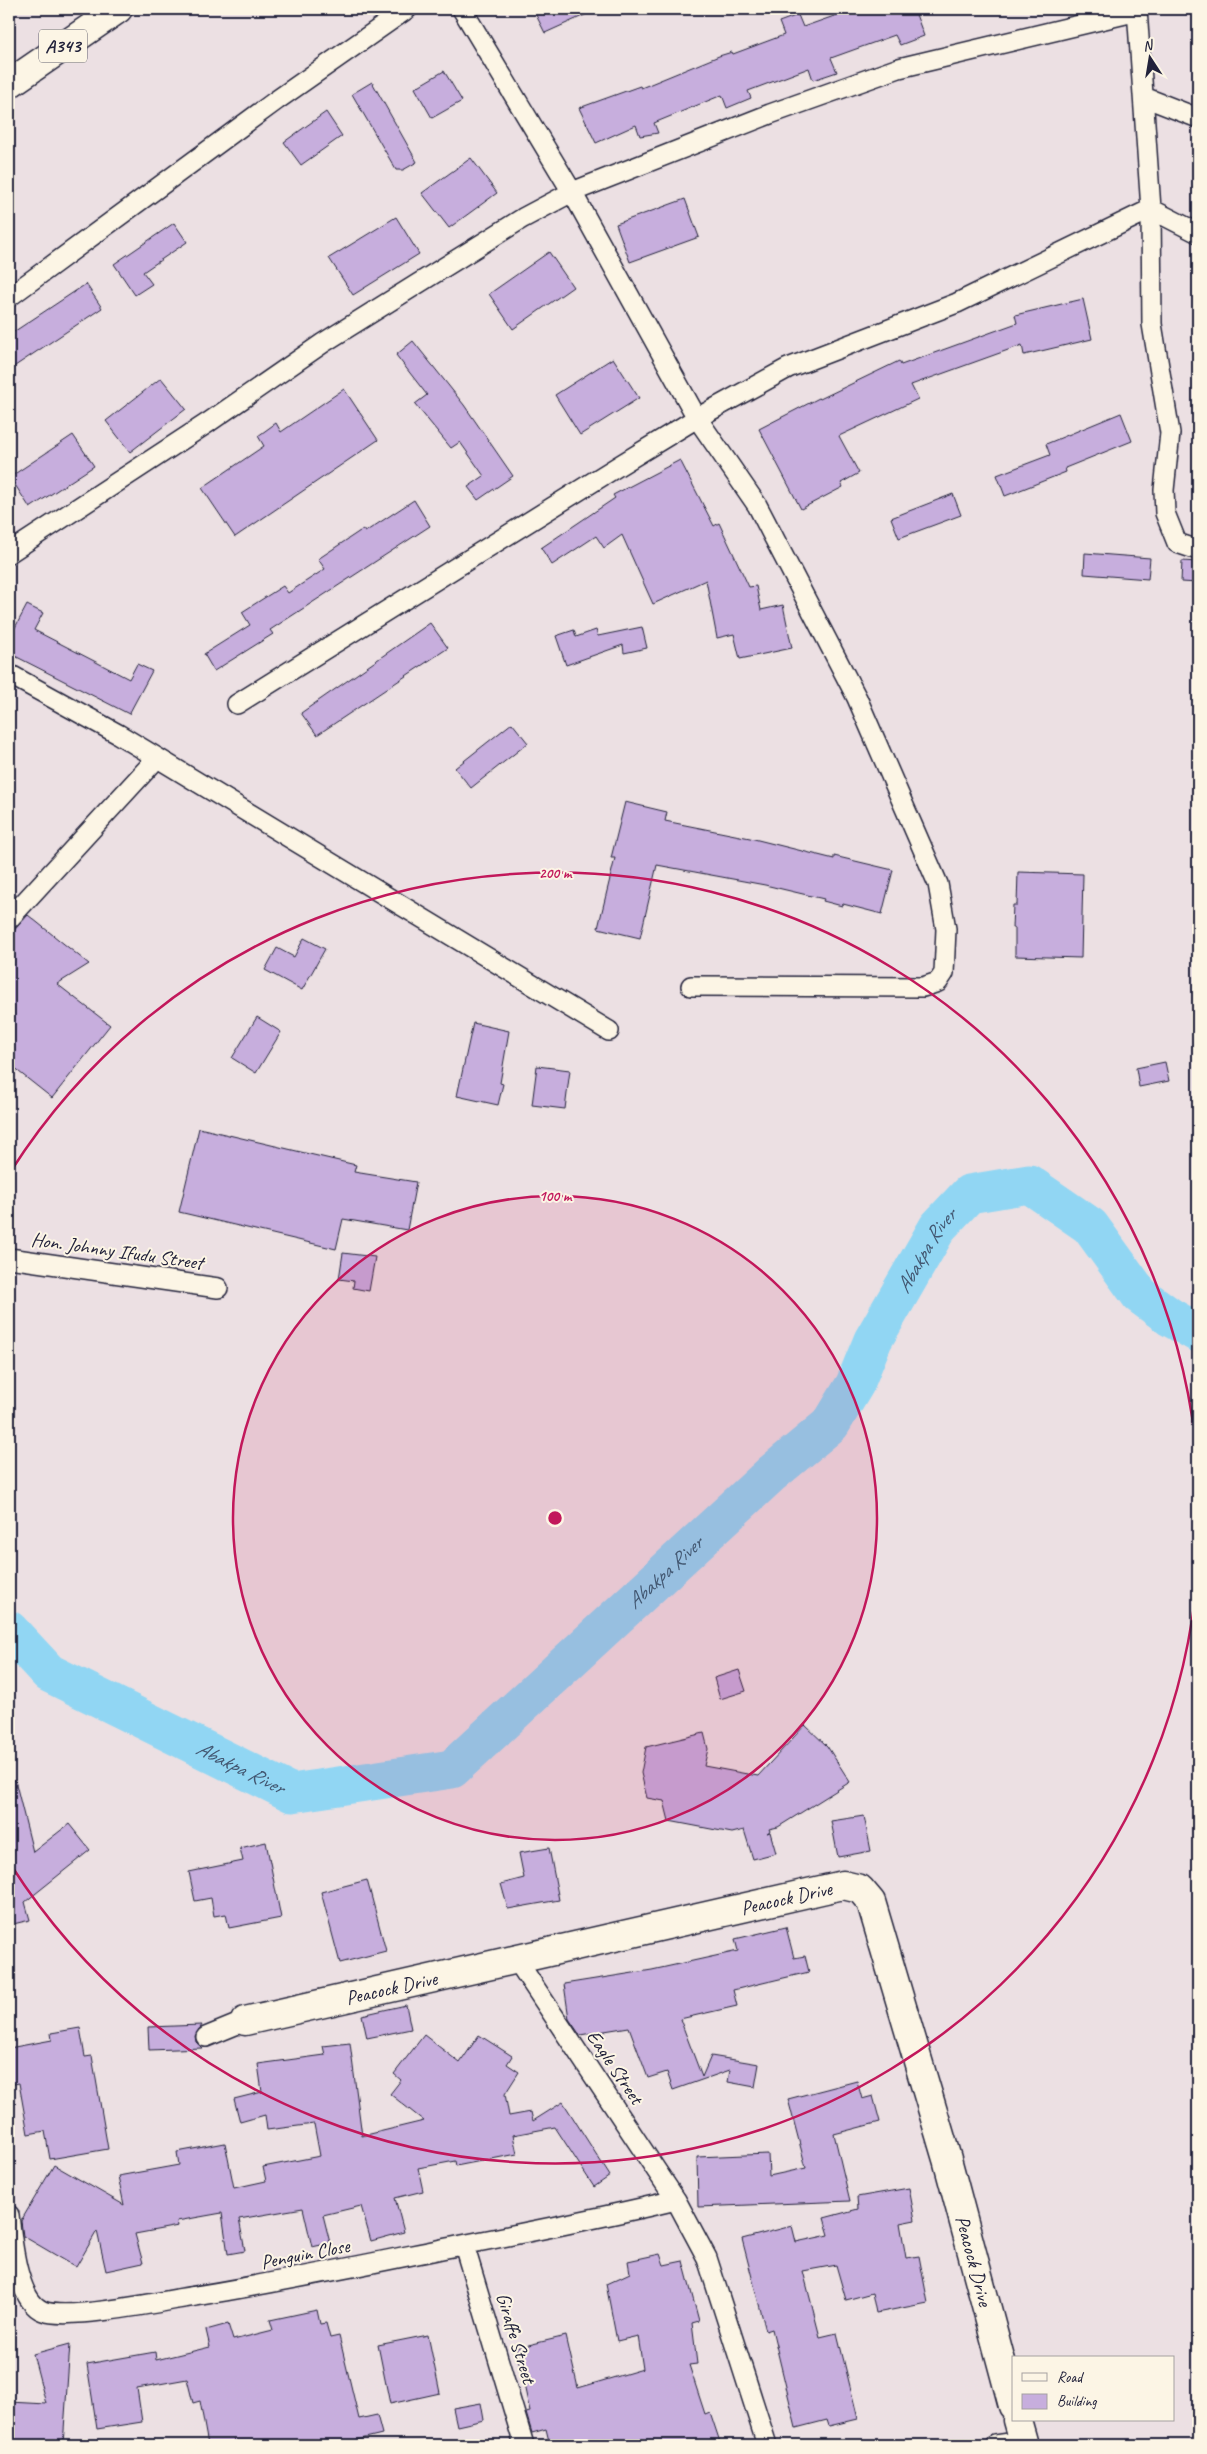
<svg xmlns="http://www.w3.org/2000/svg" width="1207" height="2454" viewBox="0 0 1207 2454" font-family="Caveat,sans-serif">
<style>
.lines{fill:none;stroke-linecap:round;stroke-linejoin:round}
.river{stroke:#91d6f3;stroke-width:39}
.building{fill:#c7aedd;stroke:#22223b}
.street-casing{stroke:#22223b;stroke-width:22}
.secondary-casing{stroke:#22223b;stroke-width:31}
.highway-casing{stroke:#22223b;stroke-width:31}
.street{stroke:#fcf5e5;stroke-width:19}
.secondary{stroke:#fcf5e5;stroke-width:28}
.highway{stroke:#fcf5e5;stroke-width:28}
.ring{fill:none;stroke:#c2185b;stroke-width:2.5}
.labels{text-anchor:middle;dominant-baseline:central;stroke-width:4;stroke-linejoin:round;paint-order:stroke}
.shield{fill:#fcf5e5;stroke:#63616e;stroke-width:1}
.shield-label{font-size:19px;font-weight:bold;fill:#22223b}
.street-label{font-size:20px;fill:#22223b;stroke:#fcf5e5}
.water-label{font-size:21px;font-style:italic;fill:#435872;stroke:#fcf5e5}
.centre{fill:#c2185b;stroke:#fcf5e5;stroke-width:2.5}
.ring-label{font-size:15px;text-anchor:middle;font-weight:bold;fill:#c2185b;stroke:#fcf5e5;stroke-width:4;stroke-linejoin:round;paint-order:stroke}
</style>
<rect width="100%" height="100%" fill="#ece0e3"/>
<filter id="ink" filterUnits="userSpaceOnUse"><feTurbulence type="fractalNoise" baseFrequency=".02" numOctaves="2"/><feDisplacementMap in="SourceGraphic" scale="10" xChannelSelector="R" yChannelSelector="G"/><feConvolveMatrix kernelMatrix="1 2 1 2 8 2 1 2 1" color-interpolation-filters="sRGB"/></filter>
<g filter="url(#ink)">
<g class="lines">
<path class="river" id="s1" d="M9,1630L49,1673L292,1793L452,1769L771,1474L831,1424L855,1384L873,1340L938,1227L969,1194L1029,1184L1090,1226L1140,1295L1170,1317L1198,1333"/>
</g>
<path class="building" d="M533,9H598L545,33Z
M854,9H914L924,36L900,45L895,35L831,58L837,72L813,80L809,68L748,91L751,98L727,108L722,95L654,123L658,133L640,136L636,125L596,143L579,108L640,86L641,88L719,56L732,52L733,54L784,35L779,22L798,15L803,27Z
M444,71L462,101L432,118L415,88Z
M372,82L417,162L403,170H396L352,94Z
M326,112L342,136L301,165L284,142Z
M471,158L497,193L449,228L422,193Z
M685,199L699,237L630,262L616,224Z
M396,217L419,254L353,295L329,258Z
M174,223L187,242L143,272L152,284L135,295L114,264Z
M549,252L573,287L513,329L489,294Z
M86,284L102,308L9,370V335Z
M1083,299L1092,339L1024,355L1022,345L911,385L918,399L839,436L859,473L841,483L843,487L801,509L759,429L819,398L820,399L899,361L901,365L1017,323L1015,315Z
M413,341L464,405L513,476L478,500L468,487L484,476L460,442L451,448L415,404L427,395L396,355Z
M613,358L639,398L580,435L555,395Z
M161,378L186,409L130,452L106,421Z
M344,389L378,440L235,537L202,488L264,446L258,436L276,423L281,432Z
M1121,413L1132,441L1065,468L1066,472L1005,496L997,475L1050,455L1046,444Z
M73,435L94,466L30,508L10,477Z
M680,460L714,526L719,523L749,587L756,586L761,610L783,605L792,648L740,659L734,634L717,638L706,580L653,604L622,535L604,548L596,536L552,565L541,548L615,498L613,495Z
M953,494L961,515L899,538L891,518Z
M414,500L430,526L270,630L273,634L214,671L204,654L250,625L242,612L283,586L288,593L325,569L318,559L363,529L365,532Z
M1085,553L1150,558L1148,579L1084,574Z
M1182,561L1198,562V583L1181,582Z
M27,605L43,613L34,630L129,679L137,664L152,671L129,714L9,653V639Z
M430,623L448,648L317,735L301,713Z
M642,627L647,648L624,653L623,645L566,665L556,636L574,630L576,637L596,630L598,636Z
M512,723L528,743L471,788L455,768Z
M625,802L667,812L665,821L750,838L834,859V856L893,870L882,914L843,904L842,906L823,901L824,899L765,885L657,865L640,938L598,928L615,858H611Z
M1018,872L1083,874L1081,958L1015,956V928H1012L1013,905H1017Z
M28,915L89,964L57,984L110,1025L52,1098L9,1064V936Z
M304,938L325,949L302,990L265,970L277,948L294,957Z
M257,1017L281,1032L256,1073L232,1058Z
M473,1023L509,1031L500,1083L503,1084L498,1105L457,1096Z
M1165,1062L1169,1081L1139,1087L1136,1068Z
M537,1066L570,1070L565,1109L532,1105Z
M199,1128L356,1165L354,1172L416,1182L407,1230L343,1219L336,1249L179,1212Z
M343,1253L375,1257L369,1291L353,1288L354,1281L339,1279Z
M739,1670L746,1691L720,1699L714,1678Z
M805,1725L827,1746L850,1782L778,1827L769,1829L770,1831L767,1833L770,1832L776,1853L753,1859L744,1830L732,1833L669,1821L664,1801L647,1798L641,1773L646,1747L704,1733L708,1749L704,1766L758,1776Z
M15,1780L33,1852L69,1824L90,1850L25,1902L30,1920L9,1925V1781Z
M864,1816L871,1851L838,1857L831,1821Z
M266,1842L281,1918L229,1928L226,1914L214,1916L211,1898L195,1901L189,1872L243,1861L240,1848Z
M549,1848L559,1900L508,1909L501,1884L524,1878L519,1853Z
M367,1880L386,1951L340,1963L321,1892Z
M786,1927L794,1958L805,1956L809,1972L733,1990L737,2006L680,2019L702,2077L711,2056L759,2064L755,2087L728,2082L730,2070L673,2090L667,2072L648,2078L629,2027L580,2035L569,2019L564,1984L652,1970L738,1951L735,1939Z
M406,2005L411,2029L367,2038L362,2015Z
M202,2025L195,2036L196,2042L202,2048L149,2050L148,2027Z
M80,2028L85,2057L92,2056L108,2149L50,2159L45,2131L28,2134L19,2083L9,2085V2048L52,2040L51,2033Z
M424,2035L460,2063L479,2035L512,2056L507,2064L519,2072L505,2094L509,2116L531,2112L533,2121L563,2102L610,2176L594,2187L555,2127L513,2135L517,2154L456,2166L455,2161L418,2168L423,2191L395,2198L404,2232L371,2241L361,2206L323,2215L330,2243L312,2247L303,2208L239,2219L245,2251L228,2254L222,2213L177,2221L178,2226L135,2234L143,2263L106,2271L97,2231L76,2267L23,2236L21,2221L54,2165L124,2205L118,2176L179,2165L177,2152L225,2143L234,2188L266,2181L263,2167L320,2156L314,2124L267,2130L265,2115L240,2122L234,2099L262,2092L258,2064L325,2055L323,2046L350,2043L362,2136L424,2121L390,2094L401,2080L394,2074Z
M857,2081L862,2099L873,2096L880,2122L834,2134L850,2201L698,2207L697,2157L768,2154L769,2176L806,2168L788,2099Z
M909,2188L915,2220L900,2223L906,2258L919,2256L928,2303L876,2313L872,2293L846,2300L836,2265L803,2271L820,2337L837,2333L858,2419L829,2426L827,2420L796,2428L772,2329L766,2331L742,2239L792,2226L796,2242L829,2235L824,2218L858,2209L857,2197Z
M660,2254L664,2265L683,2261L699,2321L692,2323L697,2364L689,2365L705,2414L710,2412L721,2445H550L546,2429L532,2433L526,2413L530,2412L516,2348L566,2336L578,2388L643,2369L638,2336L617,2341L606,2284L630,2273L628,2261Z
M317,2310L320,2324L326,2323L330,2338L339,2336L359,2419L377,2415L382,2434L336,2445H208L200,2401L193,2403L187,2379L137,2388L142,2422L97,2429L87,2364L155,2352L156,2360L210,2347L206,2330L228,2324L233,2340L273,2330L270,2320Z
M428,2335L440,2393L390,2404L378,2345Z
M70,2344L63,2445H9V2402L46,2404L33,2354Z
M481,2403L484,2420L457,2426L453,2408Z"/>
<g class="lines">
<g class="street-casing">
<path id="street" d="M462,9L572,192L697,418L757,505L857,698L938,884L946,929L944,973L938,982L923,987L691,986
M1137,9L1151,209L1152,324L1170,433L1164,490L1165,513L1177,543L1198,550
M1144,97L1198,118
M1151,209L1198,233
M9,297L277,100L407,9
M9,553L209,422L323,343L523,218L572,192L770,114L899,68L1138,11
M9,674L118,734L609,1031
M237,704L620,465L697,418L788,368L957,303L1151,209
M9,919L157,758
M9,1258L218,1288
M516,1959L676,2200L707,2258L767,2445
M206,2037L245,2021
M9,2215C12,2240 17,2301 43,2311C65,2320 150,2304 177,2299C273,2284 367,2264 462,2245C534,2231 605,2217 676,2200
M464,2245L524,2445
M995,2445L1022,2441"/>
</g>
<g class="secondary-casing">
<g id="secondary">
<path id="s2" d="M245,2021L843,1885L860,1889L871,1902L947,2159L1013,2406"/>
<path d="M1017,2420L1024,2445"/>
</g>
</g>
<g class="highway-casing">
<path id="highway" d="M9,84L118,9"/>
</g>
<use href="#street" class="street"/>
<use href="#secondary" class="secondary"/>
<use href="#highway" class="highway"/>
</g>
</g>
<circle cx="555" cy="1518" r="322" fill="#c2185b" fill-opacity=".12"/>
<g class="ring">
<circle cx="555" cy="1518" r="322"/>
<path d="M1198 1569A645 645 0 0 1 11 1865M11 1171A645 645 0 0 1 1198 1467"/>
</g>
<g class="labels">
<rect class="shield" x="39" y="29.5" width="48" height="33" rx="4"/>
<g class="shield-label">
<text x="63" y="46">A343</text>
</g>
<g class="street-label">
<text transform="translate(117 1251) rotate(8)">Hon. Johnny Ifudu Street</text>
<text stroke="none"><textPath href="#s2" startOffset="555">Peacock Drive</textPath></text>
<text stroke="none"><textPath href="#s2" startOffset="150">Peacock Drive</textPath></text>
<text transform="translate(615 2067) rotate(56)">Eagle Street</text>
<text transform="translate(305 2254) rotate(-11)">Penguin Close</text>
<text stroke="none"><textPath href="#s2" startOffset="1021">Peacock Drive</textPath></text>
<text transform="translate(516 2338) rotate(73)">Giraffe Street</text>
</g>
<g class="water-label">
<text stroke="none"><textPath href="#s1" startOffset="1202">Abakpa River</textPath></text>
<text stroke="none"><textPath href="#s1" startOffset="781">Abakpa River</textPath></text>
<text stroke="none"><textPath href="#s1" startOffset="272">Abakpa River</textPath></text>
</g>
</g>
<circle cx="555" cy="1518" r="8" class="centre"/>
<g class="ring-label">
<text x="555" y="878">200 m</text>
<text x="555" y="1201">100 m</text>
</g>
<rect width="1207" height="2454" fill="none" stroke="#fcf5e5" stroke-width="30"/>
<rect x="15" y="15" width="1177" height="2424" fill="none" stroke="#22223b" stroke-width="2" filter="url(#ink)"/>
<rect x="1012" y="2356" width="162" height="65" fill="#fcf5e5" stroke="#a5a1a1"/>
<rect x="1022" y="2373" width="25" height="8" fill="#fcf5e5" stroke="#a5a1a1"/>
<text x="1057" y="2382" font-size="15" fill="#22223b">Road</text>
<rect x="1022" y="2394" width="25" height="15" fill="#c7aedd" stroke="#a5a1a1"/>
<text x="1057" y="2406" font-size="15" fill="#22223b">Building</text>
<g transform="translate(1150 58) rotate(348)" stroke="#fcf5e5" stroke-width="4" paint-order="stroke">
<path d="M0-4L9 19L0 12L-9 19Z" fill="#22223b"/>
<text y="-8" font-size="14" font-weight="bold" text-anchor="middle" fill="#22223b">N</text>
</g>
</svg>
